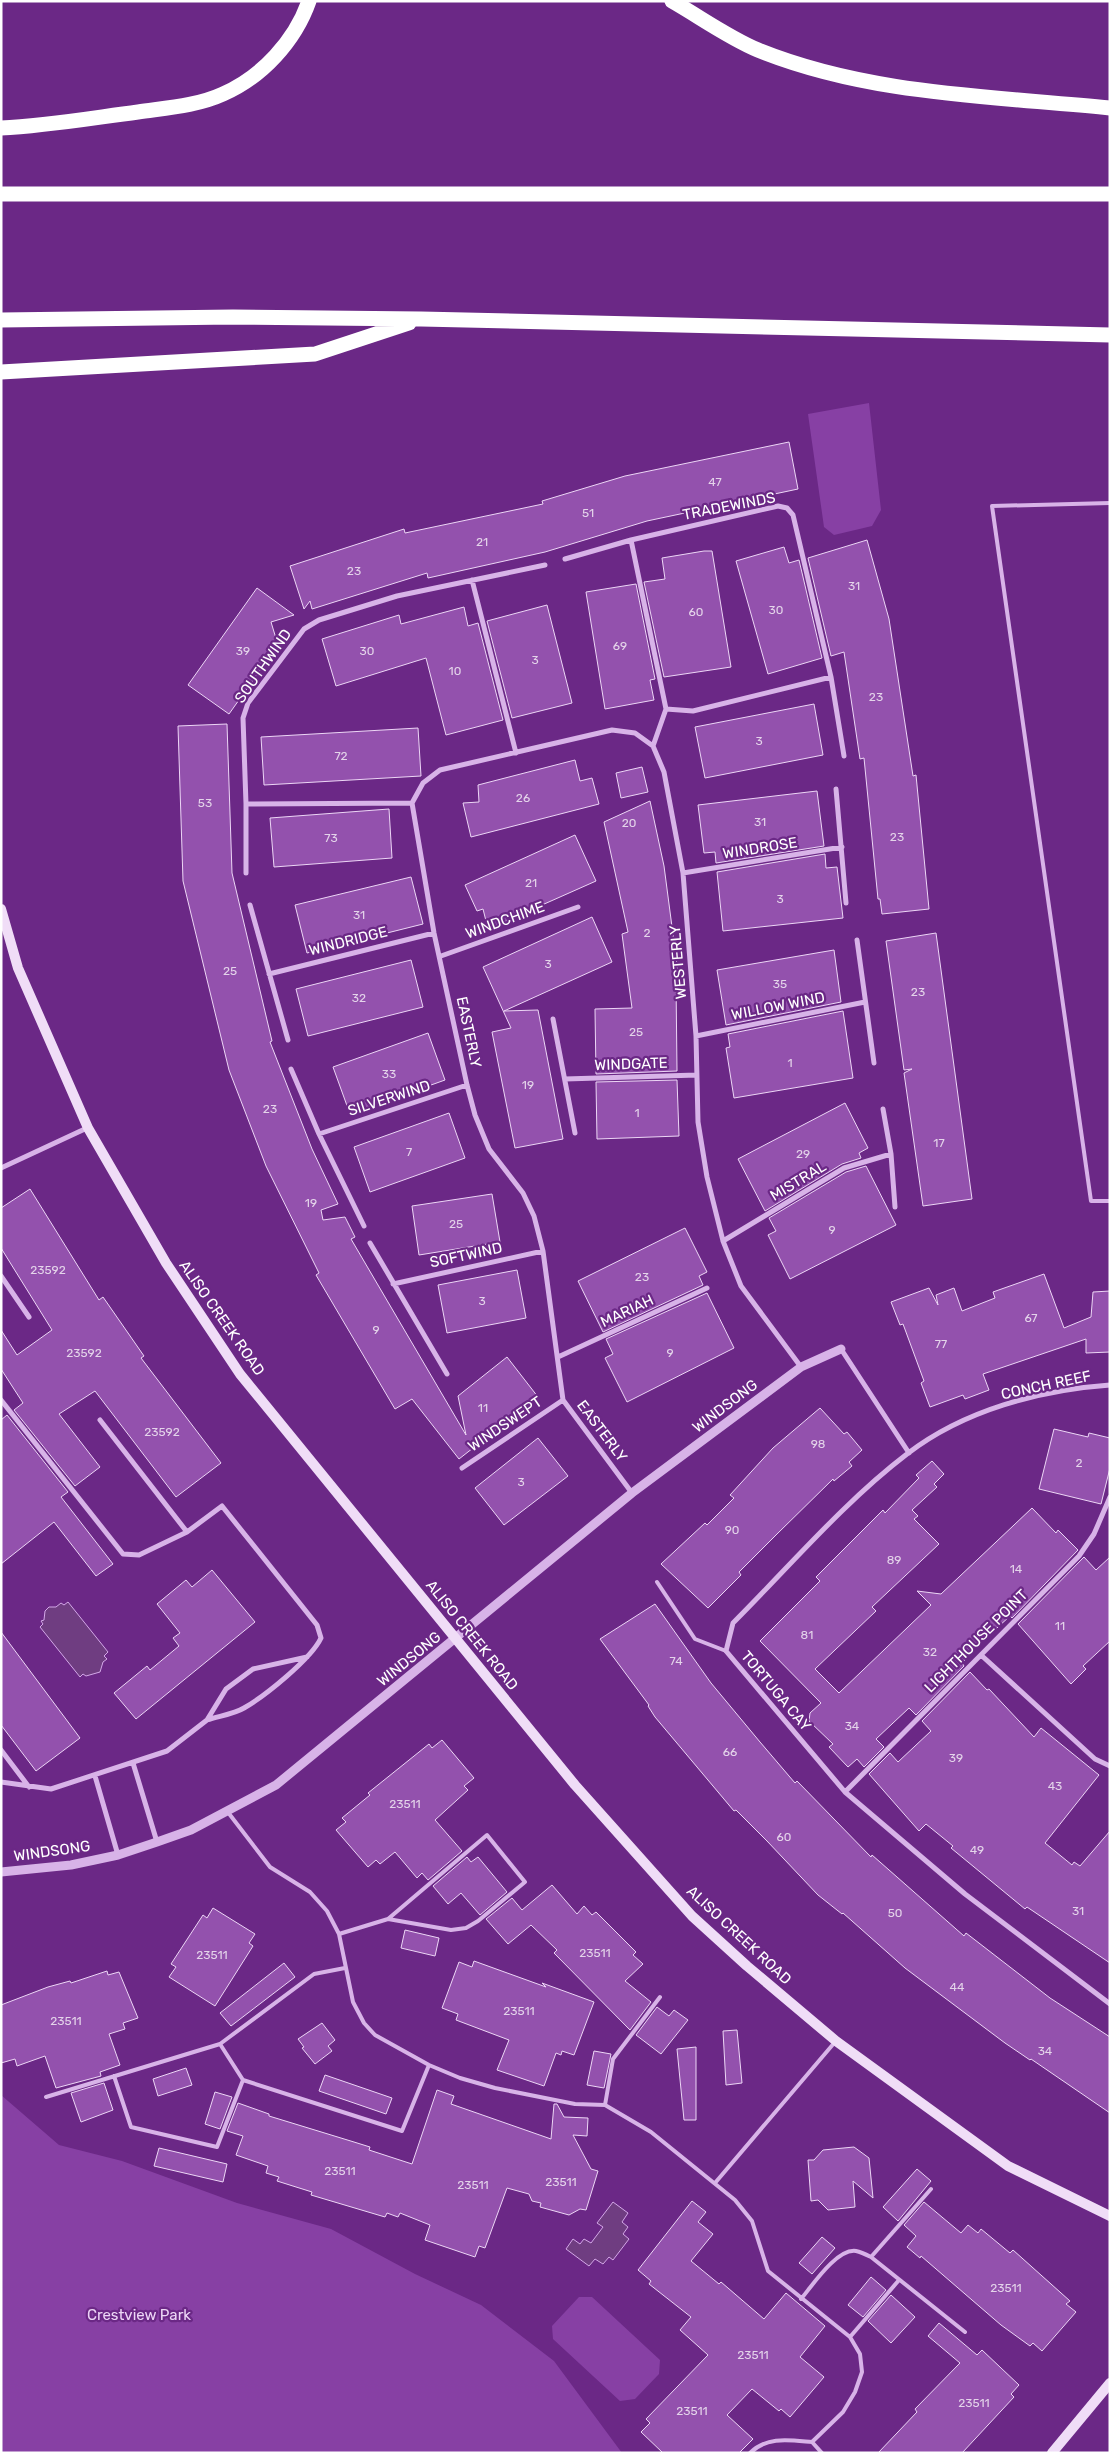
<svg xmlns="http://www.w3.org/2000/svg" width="1111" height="2454" viewBox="0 0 1111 2454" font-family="Rubik,sans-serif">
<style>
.green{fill:#8740a4}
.water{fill:#6f3d81;stroke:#d4a8e8}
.building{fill:#9351ad;stroke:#edd6f6}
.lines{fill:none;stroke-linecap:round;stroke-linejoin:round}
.service{stroke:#d8b3e8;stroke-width:4}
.minor{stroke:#d8b3e8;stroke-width:5}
.tertiary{stroke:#d8b3e8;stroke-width:9}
.secondary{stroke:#f0ddf7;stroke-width:10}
.motorway{stroke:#fff;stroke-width:15}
.labels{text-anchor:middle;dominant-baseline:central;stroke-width:4.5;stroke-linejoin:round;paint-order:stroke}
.number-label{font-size:12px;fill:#e4d4ea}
.street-label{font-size:15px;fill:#fff;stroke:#6b2886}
.park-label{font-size:15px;fill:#edd6f6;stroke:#6b2886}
</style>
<rect width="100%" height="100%" fill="#6b2886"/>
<path class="green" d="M869,403L881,510L872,526L834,535L824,527L808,414Z
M1,2095L59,2145L122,2161L237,2203L331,2229L415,2274L481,2305L554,2361L622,2453H1Z
M579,2297H592L660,2360L659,2374L635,2399L620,2401L553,2339L552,2326Z"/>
<path class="water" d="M68,1602L108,1652L104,1656L107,1659L103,1662L100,1672L86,1676L83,1674L80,1677L40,1627L43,1624L41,1621L44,1620L45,1611L49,1607H56L61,1603L64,1605Z
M613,2202L628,2213L622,2222L628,2227L623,2234L629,2239L613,2260L609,2257L603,2264L595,2259L589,2266L566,2249L573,2239L580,2244L584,2239L591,2243L603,2227L597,2223Z"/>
<path class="building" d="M789,442L798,489L647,521L545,552L428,578L427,573L312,609L310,601L304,609L290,566L404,529L405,533L543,504L542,501L625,476Z
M867,540L889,619L913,776L916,775L929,909L882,914L880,899H878L864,758L860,759L844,652L831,656L808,558Z
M784,547L789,563L799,560L822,658L768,674L736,561Z
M704,551H712L731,667L664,677L644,582L665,579L662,558Z
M636,584L655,679L650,680L654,700L605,709L586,592Z
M257,588L294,615L271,622L278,645L229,714L188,685Z
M547,605L572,703L512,718L487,621Z
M464,607L468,626L478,623L503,720L446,735L426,658L336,686L322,639L399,615L401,624Z
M814,704L823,755L705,778L695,727Z
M227,724L232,873L272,1041L270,1042L312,1149L338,1204L321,1210L323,1220L345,1217L355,1237L351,1239L466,1435L458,1396L507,1357L538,1397L459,1459L412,1399L395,1409L316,1275L319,1273L266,1166L229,1070L183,881L178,726Z
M418,728L421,776L264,785L261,737Z
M575,760L580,781L592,778L599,804L471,837L463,803L479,802L478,785Z
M642,767L648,792L621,798L616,773Z
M817,791L824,846L716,863L715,852L704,853L698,805Z
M650,801L664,866L679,980L676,981L677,1071L596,1074L595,1009L632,1008L622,934L628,932L604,822Z
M389,809L392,858L274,867L270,818Z
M575,835L596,881L488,929L483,909L477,911L465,885Z
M825,854L826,868L837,867L843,918L723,931L717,872Z
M411,877L423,924L307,953L295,905Z
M592,917L612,962L504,1011L538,1010L563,1139L515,1148L492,1032L511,1028L483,967Z
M936,933L972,1199L923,1206L904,1073L912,1069L904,1070L886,941Z
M834,950L841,1002L726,1025L717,970Z
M411,960L423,1007L308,1036L296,989Z
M843,1011L853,1078L734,1098L726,1048L730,1047L728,1034Z
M428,1033L445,1080L350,1114L333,1067Z
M677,1080L679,1136L597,1139L596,1082Z
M845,1103L868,1148L859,1153L861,1158L842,1164L765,1211L738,1159Z
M449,1113L465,1158L370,1192L354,1147Z
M866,1166L896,1225L790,1279L768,1235L776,1231L769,1218L846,1172Z
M30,1189L99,1300L103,1297L144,1356L141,1358L221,1463L176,1497L95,1391L59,1414L100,1467L75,1486L14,1410L23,1403L1,1369V1330L17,1355L52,1330L1,1248V1208Z
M492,1194L500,1242L419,1255L412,1206Z
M685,1228L707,1272L699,1276L703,1285L603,1332L578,1281Z
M517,1270L526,1318L447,1333L438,1285Z
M1044,1274L1064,1328L1091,1317L1093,1292L1110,1291V1352L1086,1353V1339L983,1374L989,1390L965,1399L963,1395L930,1407L921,1383L924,1381L903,1324L900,1325L891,1302L929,1288L938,1305L936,1295L954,1288L962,1311L995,1298L993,1292Z
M707,1293L734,1348L627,1402L605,1358L613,1354L606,1339Z
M820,1408L844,1434L847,1432L862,1450L849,1462L852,1466L834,1481L833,1479L777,1534L739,1572L741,1575L708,1608L661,1564L705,1523L707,1525L734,1498L730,1495L773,1448Z
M7,1415L68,1492L61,1497L113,1564L96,1576L54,1522L1,1564V1420Z
M1054,1429L1088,1437L1089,1433L1110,1438V1468L1101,1504L1039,1489Z
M538,1438L568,1476L504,1525L475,1488Z
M932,1461L944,1474L934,1484L937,1487L912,1510L918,1516L914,1519L939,1544L872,1607L876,1611L815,1669L839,1693L931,1605L917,1591L941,1594L1032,1508L1056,1533L1058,1530L1078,1550L1012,1618L1010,1616L974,1649L962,1663L964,1666L916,1715L909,1708L876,1739L884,1747L864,1767L857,1759L848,1767L829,1747L833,1744L809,1721L810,1713L821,1703L760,1641L820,1581L816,1577L883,1510L885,1513L919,1478L916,1475Z
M1084,1557L1096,1570L1110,1557V1641L1083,1666L1086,1669L1071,1684L1018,1624Z
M212,1570L255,1622L136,1719L114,1693L147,1666L150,1670L179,1646L173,1638L180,1633L157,1604L186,1580L192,1587Z
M655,1604L711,1683L760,1742L795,1783L797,1781L871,1857L872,1855L964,1936L966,1933L1050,1998L1110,2037V2113L1031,2059L1030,2060L1005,2043L905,1968L843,1913L842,1914L818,1895L767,1841L736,1810L734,1811L655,1717L648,1706L649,1705L600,1639Z
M1,1632L80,1738L36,1771L1,1725Z
M970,1672L987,1690L989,1689L1034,1737L1041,1728L1099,1775L1045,1843L1072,1865L1074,1862L1080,1866L1110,1831V1963L1027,1907L1025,1909L951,1848L953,1846L926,1824L919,1831L869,1774L890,1753L898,1762L931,1731L922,1721Z
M442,1740L474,1778L464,1786L468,1790L435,1820L462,1851L428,1880L422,1873L417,1878L395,1852L380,1864L376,1860L368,1867L336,1830L346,1822L342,1818L370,1795L368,1793L429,1744L432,1748Z
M467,1857L471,1862L478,1857L507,1892L480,1915L461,1893L448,1904L433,1886Z
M552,1885L577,1914L584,1906L592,1915L596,1912L636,1952L633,1955L643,1964L625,1981L651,2002L630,2030L554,1953L557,1950L531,1925L508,1944L486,1919L512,1898L522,1910Z
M213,1908L255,1934L249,1943L253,1946L215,2006L169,1977L176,1967L171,1964L203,1915L207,1918Z
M405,1930L439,1938L435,1956L401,1948Z
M474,1961L546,1987L542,1983L594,2002L574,2055L562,2051L561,2055L556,2053L544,2086L497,2070L509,2040L456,2020L458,2014L442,2008L459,1962L472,1967Z
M284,1963L295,1977L231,2026L220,2013Z
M107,1971L108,1975L119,1972L138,2018L123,2023L125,2029L109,2034L120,2065L100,2072L101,2076L56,2088L45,2056L17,2066L15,2059L1,2063V2005L48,1987L70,1981L71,1983Z
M657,2007L669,2016L674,2010L688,2020L661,2054L636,2035Z
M322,2023L335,2040L328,2046L332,2051L315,2064L302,2048L304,2047L298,2039Z
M737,2030L742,2083L726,2085L723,2031Z
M696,2047V2120H684L677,2049Z
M594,2051L611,2054L604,2088L587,2085Z
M186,2068L192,2085L158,2096L153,2079Z
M325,2075L392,2098L386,2114L319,2091Z
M104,2083L113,2110L81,2122L71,2093Z
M437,2090L454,2096L451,2104L551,2139L554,2104H557L564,2117L588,2118L587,2136L573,2135L591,2169L598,2171L586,2210L580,2209L569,2215L540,2207L541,2203L532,2201L529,2194L507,2188L485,2248L479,2246L475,2257L425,2240L430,2225L400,2213L398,2217L387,2213L385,2217L311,2195L312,2192L277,2181L279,2177L266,2173L268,2166L236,2155L243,2136L227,2131L238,2103L269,2114V2116L354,2142L370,2147L369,2150L412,2164Z
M215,2092L232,2097L220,2129L205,2124Z
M854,2147L869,2158L873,2198L853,2181L855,2207L828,2210L818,2200L811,2201L808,2160H814L823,2150Z
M159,2148L227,2164L223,2182L154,2166Z
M917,2169L931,2181L898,2221L883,2207Z
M692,2201L706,2212L698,2222L713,2234L691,2261L719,2284L721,2282L764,2319L786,2293L825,2326L800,2357L824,2377L790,2417L781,2409L779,2411L752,2389L727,2415L753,2439L739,2453H663L641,2432L650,2423L646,2419L708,2355L680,2330L691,2317L649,2284L651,2281L638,2270Z
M924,2202L961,2233L968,2225L978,2233L981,2229L1010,2253L1013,2250L1070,2301L1066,2304L1076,2312L1042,2351L1033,2343L1030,2346L1001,2325L921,2256L920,2258L907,2247L916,2236L904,2225Z
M822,2237L835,2248L812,2274L799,2263Z
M871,2277L886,2290L863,2317L848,2305Z
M891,2295L915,2317L891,2343L868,2321Z
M939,2323L977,2355L982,2350L1019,2385L1011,2394L1014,2397L962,2453H878L917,2412L915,2409L960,2363L928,2336Z"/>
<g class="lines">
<path class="service" d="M1110,503L992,506L1091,1201H1110
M657,1582L695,1639L726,1651
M227,1811L270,1867L310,1892L327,1911L339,1934L353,2002L364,2023L375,2035L429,2065L460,2078L495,2088L575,2104L605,2105L651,2132L735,2200L752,2221L768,2271L850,2337L860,2354L862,2372L855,2392L843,2412L812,2442
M339,1934L388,1919L451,1930L466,1928L478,1921L525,1882L487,1835L388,1919
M114,2076L131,2127L217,2147L243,2080L220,2044
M243,2080L402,2131L429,2065
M46,2097L220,2044L314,1974L345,1968
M605,2105L613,2059L660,1997
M715,2183L835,2042
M871,2257L931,2189
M801,2299C812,2286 837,2248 856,2251C861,2252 867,2255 871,2257L965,2332
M850,2337L899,2280
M750,2453C767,2436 789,2440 812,2442L822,2453"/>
<path class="minor" d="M631,540L666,709L653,746L664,772L683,873L696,1036L698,1122L707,1177L723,1241L741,1286L801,1367
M565,559L631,540L778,506L787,508L793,515L831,677L844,756
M472,580L516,753
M666,709L693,711L831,677
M836,789L846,903
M246,804L412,803
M246,873V804L243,718L248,703L304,629L319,620L397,596L545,565
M683,873L842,847
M250,905L288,1040
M857,940L874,1063
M441,956L578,907
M269,974L434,933
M553,1019L575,1133
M696,1036L865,1002
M291,1069L319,1134L364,1226
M565,1079L697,1075
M883,1109L891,1154L895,1207
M319,1134L467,1085
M1,1168L87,1128
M723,1241L844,1168L891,1154
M370,1243L447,1374
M1,1276L29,1317
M393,1284L543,1251
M841,1349L909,1453
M558,1357L707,1288
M1110,1385C1040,1390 964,1410 907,1454C844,1502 789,1567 733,1623L726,1651L845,1792L965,1894L1110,2004
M1,1400L123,1554L139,1555L187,1532L222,1506L317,1625L321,1638C311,1659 265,1696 244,1708C234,1714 219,1716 207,1720
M100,1420L187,1532
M462,1468L563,1400
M632,1493L563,1400L543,1251L534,1216L523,1193L489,1149L475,1115L467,1085L434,933L412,803L423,783L440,770L612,730L635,733L653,746
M981,1655L1095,1759L1110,1766
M1,1750L29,1787
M133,1763L157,1842
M95,1776L118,1855
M1,1782L51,1789L167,1751L207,1720L226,1689L253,1669L307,1657
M845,1792L1079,1556L1094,1534L1110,1497"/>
<path class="tertiary" d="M1,1872L71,1865L118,1855L157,1842L191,1830L276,1785L632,1493L801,1367L841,1349"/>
<path class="secondary" d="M1,909L18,968L88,1128L166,1263L240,1374L575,1785L692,1916L747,1966L836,2041L1008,2166L1110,2216
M1052,2453L1110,2383"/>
<path class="motorway" d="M672,1C700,17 729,38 758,50C869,95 992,96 1110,108
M1,128C47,126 92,118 138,112C165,108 197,106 223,94C262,77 295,41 309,1
M1,194H1110
M1,320L233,317L421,319L1110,335
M1,372L315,354L409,323"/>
</g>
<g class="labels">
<g class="number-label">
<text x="715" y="482">47</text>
<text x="588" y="513">51</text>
<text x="482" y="542">21</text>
<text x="354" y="571">23</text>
<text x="854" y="586">31</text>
<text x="776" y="610">30</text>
<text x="696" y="612">60</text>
<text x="620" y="646">69</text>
<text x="243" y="651">39</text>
<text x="367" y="651">30</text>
<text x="535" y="660">3</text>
<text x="455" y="671">10</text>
<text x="876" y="697">23</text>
<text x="759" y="741">3</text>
<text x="341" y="756">72</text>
<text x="523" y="798">26</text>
<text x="205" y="803">53</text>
<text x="760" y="822">31</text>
<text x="629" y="823">20</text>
<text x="897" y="837">23</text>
<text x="331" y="838">73</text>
<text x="531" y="883">21</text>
<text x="780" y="899">3</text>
<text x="359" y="915">31</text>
<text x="647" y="933">2</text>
<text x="548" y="964">3</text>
<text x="230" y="971">25</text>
<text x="780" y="984">35</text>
<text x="918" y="992">23</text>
<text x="359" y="998">32</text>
<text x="636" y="1032">25</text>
<text x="790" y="1063">1</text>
<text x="389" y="1074">33</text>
<text x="528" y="1085">19</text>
<text x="270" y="1109">23</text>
<text x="637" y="1113">1</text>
<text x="939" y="1143">17</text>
<text x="409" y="1152">7</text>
<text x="803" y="1154">29</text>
<text x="311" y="1203">19</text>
<text x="456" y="1224">25</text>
<text x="832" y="1230">9</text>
<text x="48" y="1270">23592</text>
<text x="642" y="1277">23</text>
<text x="482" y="1301">3</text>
<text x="1031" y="1318">67</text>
<text x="376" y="1330">9</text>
<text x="941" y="1344">77</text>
<text x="84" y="1353">23592</text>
<text x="670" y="1353">9</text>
<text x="483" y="1408">11</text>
<text x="162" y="1432">23592</text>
<text x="818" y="1444">98</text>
<text x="1079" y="1463">2</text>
<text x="521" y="1482">3</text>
<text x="732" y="1530">90</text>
<text x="894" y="1560">89</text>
<text x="1016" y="1569">14</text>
<text x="1060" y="1626">11</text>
<text x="807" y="1635">81</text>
<text x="930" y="1652">32</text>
<text x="676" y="1661">74</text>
<text x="852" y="1726">34</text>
<text x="730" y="1752">66</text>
<text x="956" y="1758">39</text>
<text x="1055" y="1786">43</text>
<text x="405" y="1804">23511</text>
<text x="784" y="1837">60</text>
<text x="977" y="1850">49</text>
<text x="1078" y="1911">31</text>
<text x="895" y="1913">50</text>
<text x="595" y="1953">23511</text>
<text x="212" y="1955">23511</text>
<text x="957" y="1987">44</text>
<text x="519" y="2011">23511</text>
<text x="66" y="2021">23511</text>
<text x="1045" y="2051">34</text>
<text x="340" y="2171">23511</text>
<text x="561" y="2182">23511</text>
<text x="473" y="2185">23511</text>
<text x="1006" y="2288">23511</text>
<text x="753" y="2355">23511</text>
<text x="974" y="2403">23511</text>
<text x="692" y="2411">23511</text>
</g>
<g class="street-label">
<text transform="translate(729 506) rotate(-11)">TRADEWINDS</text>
<text transform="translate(263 666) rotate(-55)">SOUTHWIND</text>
<text transform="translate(760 848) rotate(-9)">WINDROSE</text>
<text transform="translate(505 920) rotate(-20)">WINDCHIME</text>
<text transform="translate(348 941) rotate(-14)">WINDRIDGE</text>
<text transform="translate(678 962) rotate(-95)">WESTERLY</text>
<text transform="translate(778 1006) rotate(-11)">WILLOW WIND</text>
<text transform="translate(469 1032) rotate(78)">EASTERLY</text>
<text transform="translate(631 1064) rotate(-2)">WINDGATE</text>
<text transform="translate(389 1098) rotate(-18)">SILVERWIND</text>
<text transform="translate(798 1181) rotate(-31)">MISTRAL</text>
<text transform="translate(466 1255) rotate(-12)">SOFTWIND</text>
<text transform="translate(627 1311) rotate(-25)">MARIAH</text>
<text transform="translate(222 1318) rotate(55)">ALISO CREEK ROAD</text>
<text transform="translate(1046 1385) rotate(-12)">CONCH REEF</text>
<text transform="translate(725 1406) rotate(-37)">WINDSONG</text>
<text transform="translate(505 1424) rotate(-34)">WINDSWEPT</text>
<text transform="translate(602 1431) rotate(53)">EASTERLY</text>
<text transform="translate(472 1635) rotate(51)">ALISO CREEK ROAD</text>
<text transform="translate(976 1641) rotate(-45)">LIGHTHOUSE POINT</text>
<text transform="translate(409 1659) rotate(-39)">WINDSONG</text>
<text transform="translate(776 1691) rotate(50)">TORTUGA CAY</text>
<text transform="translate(52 1851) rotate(-8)">WINDSONG</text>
<text transform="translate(739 1935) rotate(43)">ALISO CREEK ROAD</text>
</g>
<g class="park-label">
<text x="139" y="2315">Crestview Park</text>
</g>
</g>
<rect width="1111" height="2454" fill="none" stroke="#ffffff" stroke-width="5"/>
</svg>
